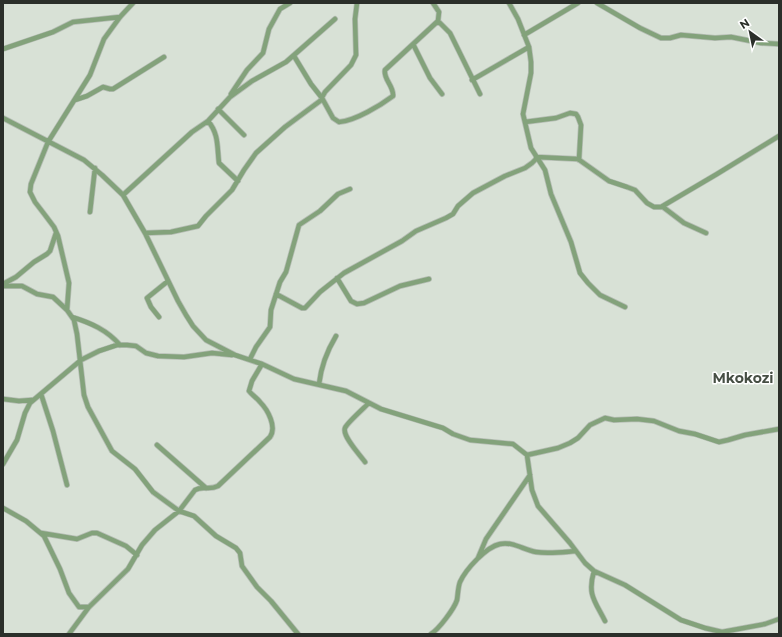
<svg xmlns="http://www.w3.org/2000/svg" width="782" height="637" viewBox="0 0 782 637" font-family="Montserrat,sans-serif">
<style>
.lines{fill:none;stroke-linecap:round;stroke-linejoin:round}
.minor-casing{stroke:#b5bdb4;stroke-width:6}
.minor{stroke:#83a27b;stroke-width:4.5}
.labels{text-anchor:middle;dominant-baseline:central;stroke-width:3;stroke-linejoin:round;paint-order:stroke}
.quarter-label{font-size:14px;font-weight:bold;fill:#464e44;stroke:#fff}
</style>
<rect width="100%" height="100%" fill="#d8e1d6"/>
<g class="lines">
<g class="minor-casing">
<path id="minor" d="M133,3L120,17L104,39L90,75L48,142L31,184L30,192L35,202L45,215L54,227L58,236L69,283L67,310L74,320L77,334L84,395L88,407L112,451L135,469L153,492L179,511L194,516L216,536L236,548L240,553L242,566L257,587L271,601L298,634
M509,3L518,19L529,47L531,62V73L523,114L531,148L545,170L551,194L571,242L580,273L588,283L600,295L625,307
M597,3L640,28L661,38H670L681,35L715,38L731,37L761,43L779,44
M438,21L450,33L480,94
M524,35L578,3
M413,44L430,78L442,94
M3,49L53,32L73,22L120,17
M294,56L311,84L322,98L333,118L339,122C355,121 381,105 393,96C394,86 383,79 385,70L438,21L439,12L433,3
M472,80L529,47
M231,94L247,70L263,53L269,29L280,9L290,3
M75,100L87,96L103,87L110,89H113L164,57
M218,109L244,135
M3,118L84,160L102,175L123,195L145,233L178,301L186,315L193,326L206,340L235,355L262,364L294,379L346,391L381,409L443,428L453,434L470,440L513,444L527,455L532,490L538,506L570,543L585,563L594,571L625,585L681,620L705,628L722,632L765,624L779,619
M208,121C219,134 217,147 219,163L238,181
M525,122L556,118L570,113L576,114L578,117L581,125L579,160
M536,157L578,159L609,181L627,187L635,190L647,203L654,207H663L684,223L706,233
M123,195L192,132L208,121L230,97L252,81L286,62L335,19
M661,207L717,174L779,136
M90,212L95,168
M145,233L171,232L198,226L206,216L232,190L244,170L256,153L285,127L320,101L325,92L351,65L356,55L355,19L357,3
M337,278L351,301L357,304L364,303L400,286L429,279
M3,284L16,277L34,262L47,254L50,251L56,233
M3,286H22L37,294L53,297L67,310
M276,294L302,308H305L320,292L344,273L402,241L416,231L446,218L453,214L458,206L473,193L505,176L525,168L532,163L537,158
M72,317C91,323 107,330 120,345
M159,317L151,307L147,298L168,281
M250,359L256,347L270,327L271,310L280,282L286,272L299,225L320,211L338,194L350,189
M319,384C321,367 327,351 336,336
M41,394L53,431L67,485
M3,399L19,401L32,400
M157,445L206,488
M527,455L558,448L570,443L578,438L590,425L605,418L614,420L637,419L654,421L679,431L695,434L719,442L728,440L745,435L779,429
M365,462C360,455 342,436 345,428C347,423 364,408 369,403
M3,464L17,440L25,413L30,403L81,360L99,351L117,345H127L136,346L146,353L158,356L184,357L212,353L232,355
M3,508L26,521L44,536L60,569L69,593L79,607H89
M41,533L77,539L92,533H97L126,546L137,555
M478,558L486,539L530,475
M594,571C587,595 595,601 605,621
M69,634L89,607L128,569L142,545L155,530L179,511L195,490C203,485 208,491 218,486L270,437C277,427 268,410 260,402C257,398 252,395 249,391L252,381L262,364
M431,634C439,629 454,609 457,600C458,594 458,587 460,582C466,569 486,547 500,544C512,541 524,550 536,552C549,554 563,552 576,551"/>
</g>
<use href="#minor" class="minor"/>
</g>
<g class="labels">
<g class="quarter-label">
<text x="743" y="378">Mkokozi</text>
</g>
</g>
<rect width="782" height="637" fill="none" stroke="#2b2f2a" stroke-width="8"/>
<g transform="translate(750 32) rotate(327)" stroke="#ffffff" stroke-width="3" paint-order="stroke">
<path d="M0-3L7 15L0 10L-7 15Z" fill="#2b2f2a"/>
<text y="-6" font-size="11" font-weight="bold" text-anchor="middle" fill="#2b2f2a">N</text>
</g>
</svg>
